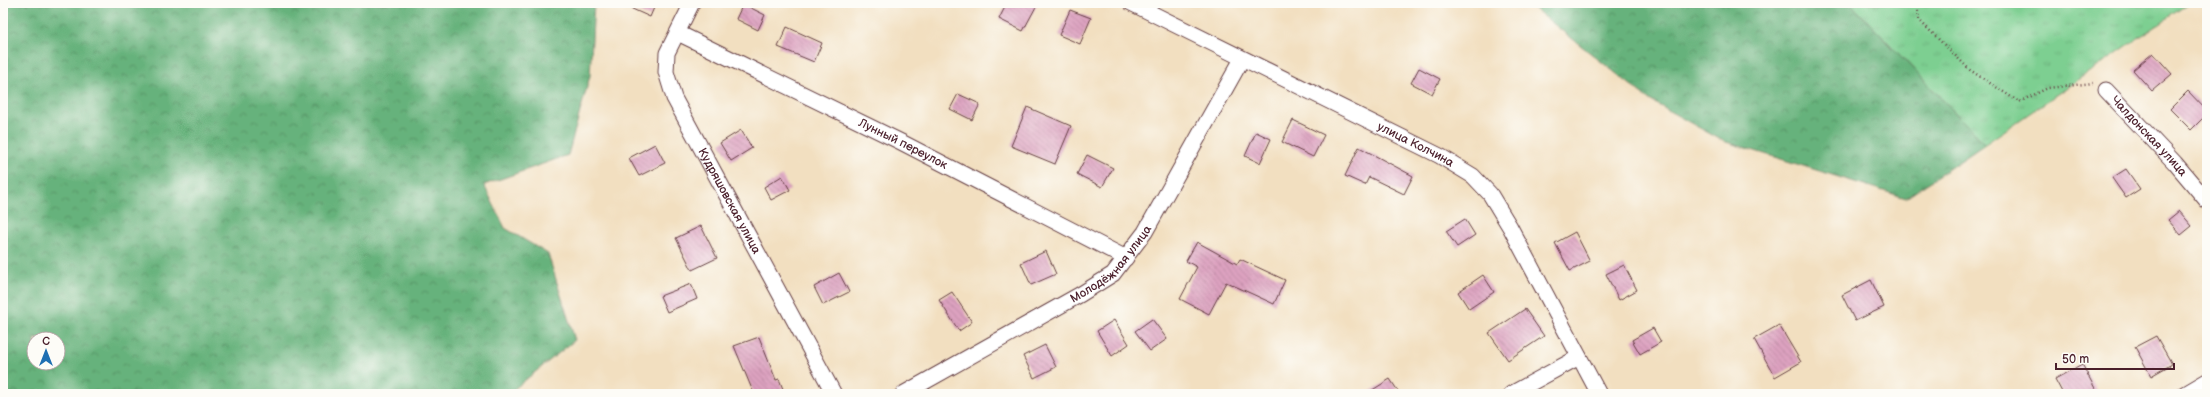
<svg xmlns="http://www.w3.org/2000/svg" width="2210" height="397" viewBox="0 0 2210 397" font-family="'Balsamiq Sans',sans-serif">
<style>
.grass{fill:url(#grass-tufts);stroke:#64775e}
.forest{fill:url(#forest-crowns);stroke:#586853;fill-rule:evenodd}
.building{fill:url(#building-back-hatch)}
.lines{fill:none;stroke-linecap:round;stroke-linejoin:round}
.street-casing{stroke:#633c41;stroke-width:17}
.path{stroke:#633c41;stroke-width:2.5;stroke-dasharray:1 3;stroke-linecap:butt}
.street{stroke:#fff;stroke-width:15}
.labels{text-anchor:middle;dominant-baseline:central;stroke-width:3.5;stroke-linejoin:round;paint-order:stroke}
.street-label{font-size:12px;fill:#4a1f2b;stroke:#fdfcf7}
</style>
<defs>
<pattern id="grass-tufts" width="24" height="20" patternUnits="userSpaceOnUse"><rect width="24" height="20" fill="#7dcf91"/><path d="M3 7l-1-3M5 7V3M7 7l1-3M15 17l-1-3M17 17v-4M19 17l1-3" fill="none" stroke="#6eb17d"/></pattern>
<pattern id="forest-crowns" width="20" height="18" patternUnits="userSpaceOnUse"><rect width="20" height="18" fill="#66b27b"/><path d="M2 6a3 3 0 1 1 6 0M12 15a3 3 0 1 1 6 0" fill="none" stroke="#569065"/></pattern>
<pattern id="building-back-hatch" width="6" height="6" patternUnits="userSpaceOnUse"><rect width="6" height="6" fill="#dda2c0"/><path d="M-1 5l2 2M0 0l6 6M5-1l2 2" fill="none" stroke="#b5839c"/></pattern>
</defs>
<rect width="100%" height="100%" fill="#fdfcf7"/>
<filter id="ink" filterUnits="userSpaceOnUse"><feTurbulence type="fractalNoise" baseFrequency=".025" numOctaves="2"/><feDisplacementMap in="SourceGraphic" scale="8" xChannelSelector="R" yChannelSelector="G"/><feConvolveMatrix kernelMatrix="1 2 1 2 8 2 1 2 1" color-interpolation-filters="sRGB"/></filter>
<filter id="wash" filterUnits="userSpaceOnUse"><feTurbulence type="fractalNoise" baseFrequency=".012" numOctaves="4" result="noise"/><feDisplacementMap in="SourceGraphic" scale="16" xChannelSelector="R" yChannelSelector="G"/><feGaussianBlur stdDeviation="0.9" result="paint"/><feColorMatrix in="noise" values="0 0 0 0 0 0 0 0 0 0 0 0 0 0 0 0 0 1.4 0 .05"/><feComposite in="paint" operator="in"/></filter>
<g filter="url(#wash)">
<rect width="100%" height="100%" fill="#f2dfc0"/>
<path class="grass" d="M1850,3H2189L1985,144Z"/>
<path class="forest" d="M3,3H594L590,76L568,155L484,185L505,228L548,254L575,340L508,394H3ZM34,339H58V363H34Z
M1527,3H1850L1985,144L1906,198L1723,141L1651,101Z"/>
<g id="blocks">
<path class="building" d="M619,3H656L650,17Z
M1007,3H1038L1023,31L999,19Z
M743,4L765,15L758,30L736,19Z
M1070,10L1091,18L1080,44L1059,35Z
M787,27L822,43L814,62L778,47Z
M2153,53L2172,74L2152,91L2133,70Z
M1419,68L1440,79L1432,94L1411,83Z
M2188,91L2207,111V114L2191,130L2170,109Z
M958,94L980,104L972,120L950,109Z
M1027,107L1071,126L1055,164L1011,146Z
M1293,120L1324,135L1313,157L1282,142Z
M741,130L752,148L731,161L720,143Z
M1256,132L1271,139L1260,163L1245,156Z
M655,144L665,163L639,176L629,158Z
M1359,147L1413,176L1404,194L1369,177L1365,185L1345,176Z
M1087,155L1113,168L1102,187L1077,174Z
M2126,169L2140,189L2126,198L2112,178Z
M782,176L790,190L771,200L764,187Z
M2179,211L2192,226L2181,235L2168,220Z
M1465,219L1475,235L1457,247L1446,231Z
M701,226L717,258L692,270L676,238Z
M1575,232L1590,261L1570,271L1555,243Z
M1197,242L1237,264L1240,259L1285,280L1274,304L1226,282L1209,314L1180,299L1197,267L1186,261Z
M1046,251L1056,274L1031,285L1021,263Z
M1624,265L1637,290L1619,300L1606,274Z
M839,273L849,292L823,305L814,287Z
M1483,275L1494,292L1469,309L1458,292Z
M1871,280L1884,307L1855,321L1842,295Z
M691,284L697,299L667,312L660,296Z
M952,292L972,322L959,331L939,300Z
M1525,309L1544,336L1508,360L1489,333Z
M1152,319L1167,339L1150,351L1135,331Z
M1114,320L1129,344L1112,356L1097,331Z
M1779,325L1801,362L1775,377L1754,339Z
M1653,328L1661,342L1640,354L1632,340Z
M2156,336L2172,364L2151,376L2135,347Z
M759,337L776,380L779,379L785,394H754L734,346Z
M1045,345L1056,367L1034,378L1023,356Z
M2082,364L2098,394H2063L2055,379Z
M1390,379L1400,394H1366Z"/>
</g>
</g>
<g filter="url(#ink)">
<use href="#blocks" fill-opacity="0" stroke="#633c41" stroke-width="1"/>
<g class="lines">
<g class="street-casing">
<g id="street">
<path id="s1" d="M692,3L667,53L666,72L674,98L834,394"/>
<path id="s2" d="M1131,3L1440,156L1473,176L1490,194L1510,227L1599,394"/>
<path id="s3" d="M678,33L901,142L1126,258"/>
<path id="s4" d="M2106,90L2175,163L2207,201"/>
<path id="s5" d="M903,394L1081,294L1113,274L1145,232L1242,59"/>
<path d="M1511,394L1579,357"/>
<path d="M2185,394L2207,381"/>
</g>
</g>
<path class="path" d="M1917,3L1919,20L1970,70L2019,102L2048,88L2093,83"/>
<use href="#street" class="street"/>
</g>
</g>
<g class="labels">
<g class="street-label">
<text stroke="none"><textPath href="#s4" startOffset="63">Чалдонская улица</textPath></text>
<text stroke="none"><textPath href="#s3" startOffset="251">Лунный переулок</textPath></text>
<text stroke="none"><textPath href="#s2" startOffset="318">улица Колчина</textPath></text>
<text stroke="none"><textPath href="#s1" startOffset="219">Кудряшовская улица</textPath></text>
<text stroke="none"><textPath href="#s5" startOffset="247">Молодёжная улица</textPath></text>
</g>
</g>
<rect width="2210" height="397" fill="none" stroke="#fdfcf7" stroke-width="16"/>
<g transform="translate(46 351)"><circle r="19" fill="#fdfcf7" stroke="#b5a4a5"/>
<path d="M0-3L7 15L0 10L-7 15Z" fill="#1f6fb2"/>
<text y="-6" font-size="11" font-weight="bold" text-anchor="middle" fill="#4a1f2b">С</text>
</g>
<path d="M2056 363v6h118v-6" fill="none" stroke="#4a1f2b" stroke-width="2"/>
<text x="2062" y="363" font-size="12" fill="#4a1f2b" stroke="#fdfcf7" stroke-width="3" paint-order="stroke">50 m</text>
</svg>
